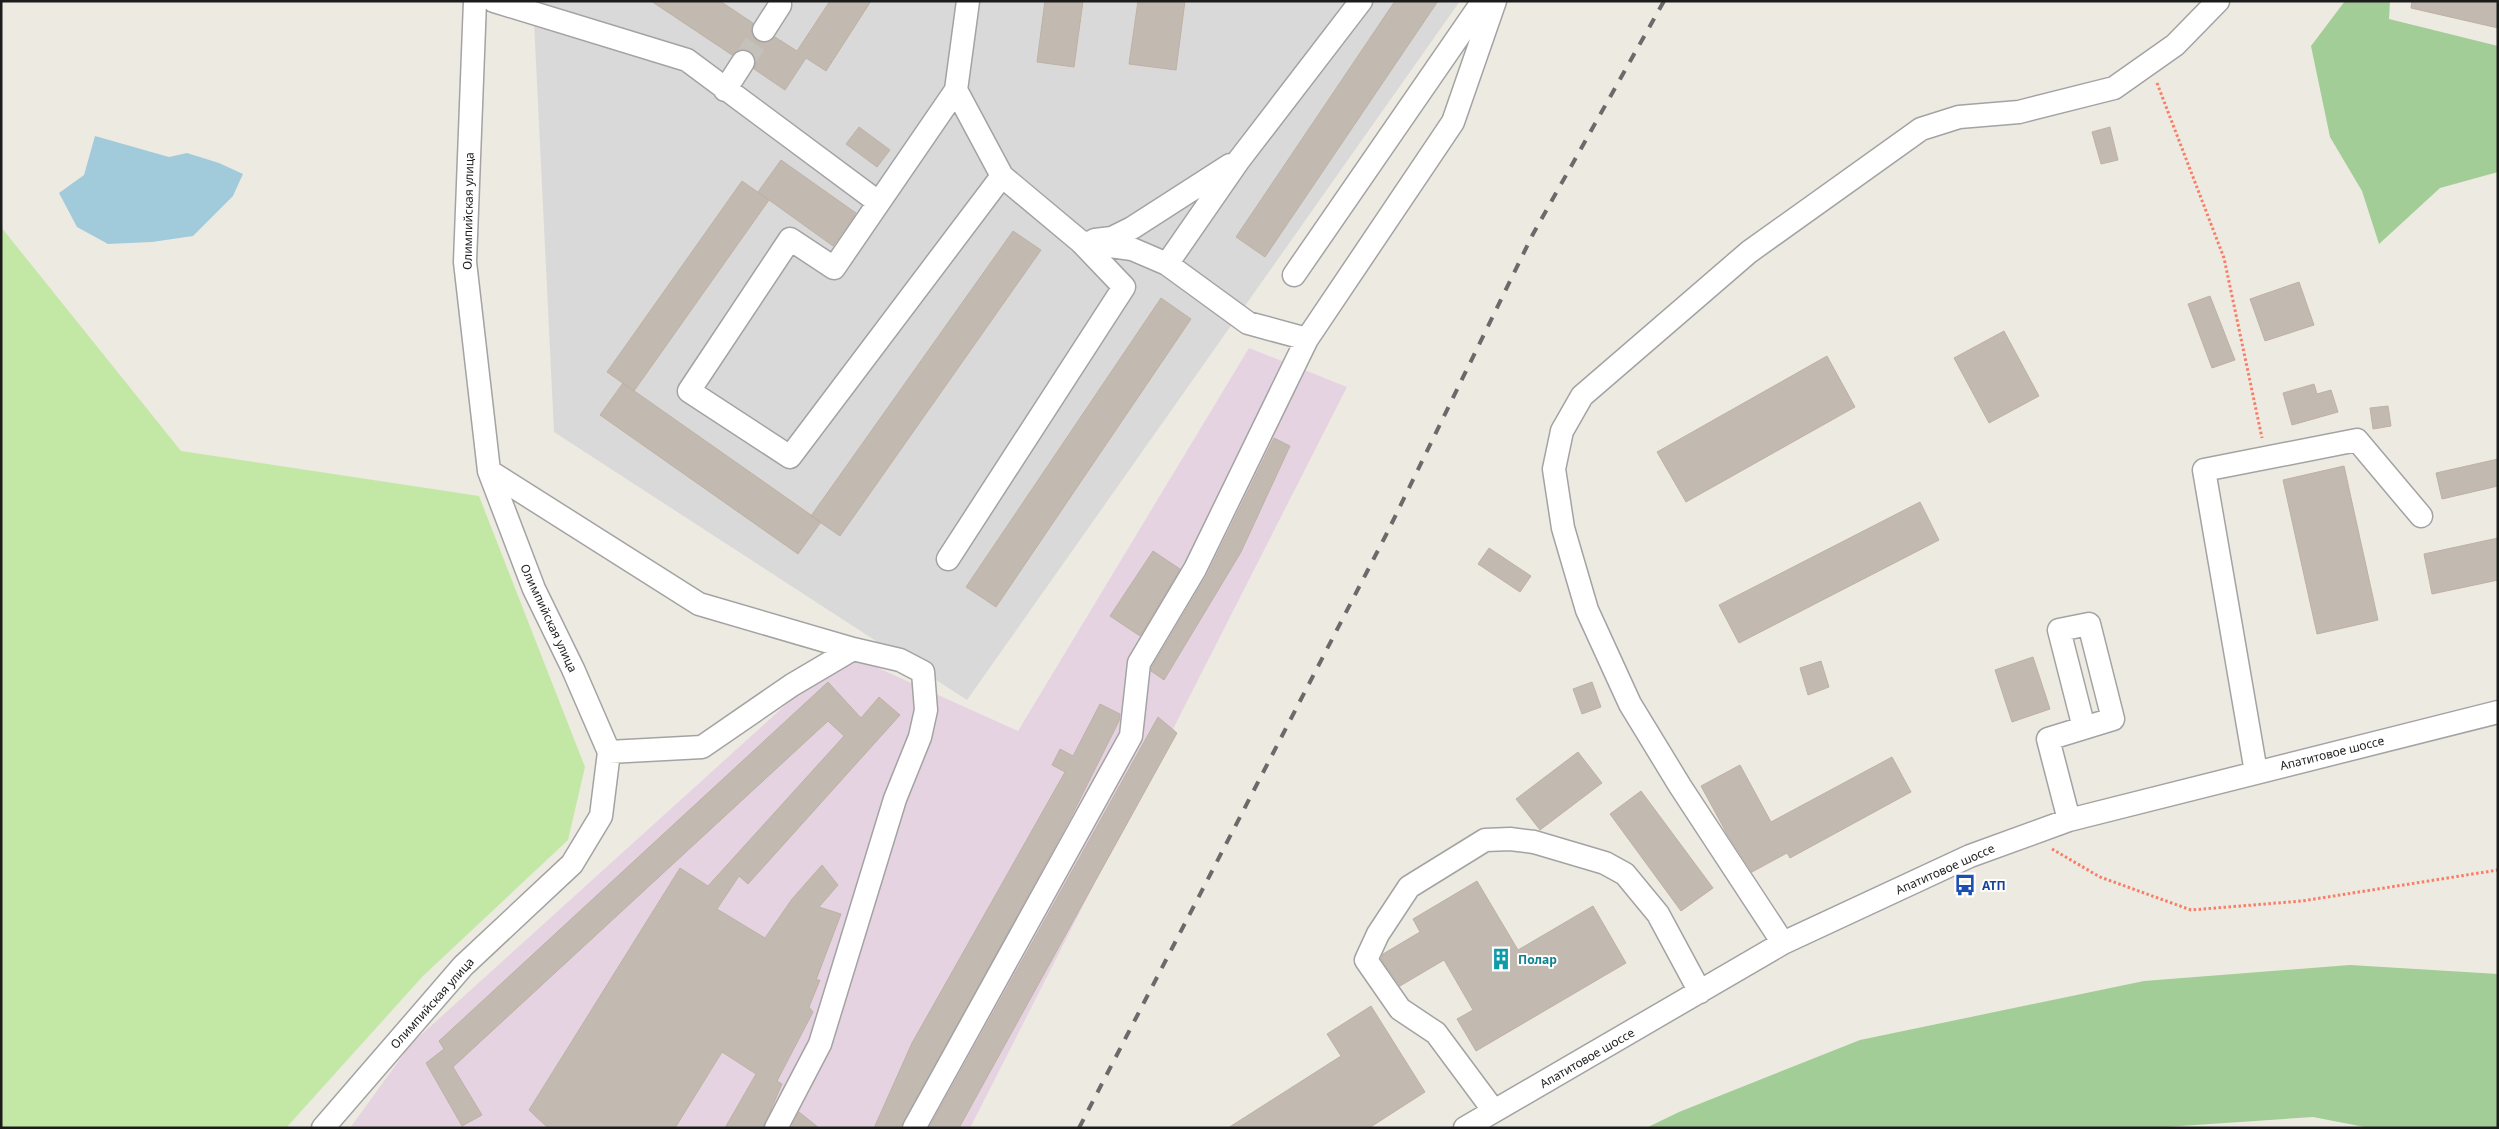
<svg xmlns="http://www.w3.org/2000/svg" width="2499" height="1129" viewBox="0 0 2499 1129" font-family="'Noto Sans',sans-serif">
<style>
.residential{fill:#dad9d9}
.industrial{fill:#e6d3e2}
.grass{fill:#c3e8a6}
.forest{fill:#a3cd96}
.water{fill:#a1cbdb}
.building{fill:#c2b9b1;stroke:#bfb1a4}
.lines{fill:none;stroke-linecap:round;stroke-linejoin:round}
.minor-tunnel{stroke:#c3c1ba;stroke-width:22;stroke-dasharray:22 11;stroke-linecap:butt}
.minor-casing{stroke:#a3a3a3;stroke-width:25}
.path{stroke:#f97d67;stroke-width:3;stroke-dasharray:2.5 2.5;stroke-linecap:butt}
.minor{stroke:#fff;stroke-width:22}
.rail{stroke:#6a6a6a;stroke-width:4;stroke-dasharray:10 10;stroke-linecap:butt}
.labels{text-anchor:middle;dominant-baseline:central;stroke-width:4;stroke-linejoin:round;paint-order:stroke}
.street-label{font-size:12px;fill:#1c1c1c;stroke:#fff}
.transit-label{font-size:12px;font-weight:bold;fill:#164399;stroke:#fff;text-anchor:start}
.culture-label{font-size:12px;font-weight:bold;fill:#0d838f;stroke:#fff;text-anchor:start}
</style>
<rect width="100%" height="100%" fill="#edeae1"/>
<path class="residential" d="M533,1H1460L967,700L554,432Z"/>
<path class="industrial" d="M1249,348L1347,387L970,1128H350L411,1044L812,681L858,659L1018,731Z"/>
<path class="grass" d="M1,227L181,451L479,496L585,767L568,840L423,976L286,1128H1Z"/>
<path class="forest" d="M2345,1H2390L2389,19L2498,46V172L2440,188L2379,244L2362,191L2330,137L2311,46Z
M2350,965L2498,974V1128H2370L2313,1117L2151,1128H1646L1679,1112L1860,1040L2144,981Z"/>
<path class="water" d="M95,136L169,157L187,153L219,163L243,174L233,196L193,236L152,242L108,244L77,227L59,193L84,175Z"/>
<path class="building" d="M651,1H720L753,23L751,30L757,41L764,43L775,37L797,51L830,1H871L826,71L806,58L785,90L754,69L756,62L750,51L743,49L732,55Z
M1045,1H1083L1074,67L1037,62Z
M1138,1H1185L1176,70L1129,64Z
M1395,1H1438L1265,257L1236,237Z
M2412,1H2498V28L2411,8Z
M859,127L890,150L877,167L846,144Z
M2110,127L2118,160L2101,164L2092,132Z
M781,160L856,213L833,246L758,192Z
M742,181L769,200L634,391L607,372Z
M1013,231L1041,250L840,536L811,516Z
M2299,282L2314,325L2265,341L2250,299Z
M2210,296L2235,360L2212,368L2188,304Z
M1161,298L1191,319L996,607L966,587Z
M2004,331L2039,396L1989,423L1954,358Z
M1827,356L1855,407L1686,502L1657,452Z
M623,383L821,522L798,554L600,415Z
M2314,384L2317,394L2331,390L2338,412L2292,425L2283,393Z
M2388,406L2391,426L2373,429L2370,408Z
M1274,438L1290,446L1241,552L1164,680L1151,671L1152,667L1207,575Z
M2498,459V486L2442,499L2436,473Z
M2344,466L2378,620L2317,634L2283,480Z
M1920,502L1939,540L1739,643L1719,605Z
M2498,538V580L2432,594L2424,554Z
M1489,548L1531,576L1520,592L1478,564Z
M1153,551L1180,569L1140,636L1110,616Z
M2033,657L2050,709L2012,722L1995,670Z
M1821,661L1829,687L1808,695L1800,668Z
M828,682L861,718L879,697L900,715L748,884L739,876L717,909L765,938L792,899L822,865L838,885L819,907L841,914L816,980H820L809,1007L813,1012L777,1081L782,1084L763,1128H725L756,1074L722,1052L675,1128H548L529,1110L680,868L708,886L844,736L828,721L453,1067L482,1115L462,1126L426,1063L444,1049L439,1041Z
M1592,682L1601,707L1582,714L1573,689Z
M1100,704L1120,714L1119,721L1072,815L901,1128H874L912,1043L1065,772L1052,765L1060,749L1073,756Z
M1158,717L1177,733L959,1128H929Z
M1578,752L1602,783L1540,830L1516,799Z
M1892,757L1911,792L1790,858L1787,853L1752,872L1727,834L1701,786L1740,765L1771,822Z
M1641,791L1713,888L1681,911L1610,814Z
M1477,881L1518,950L1593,906L1626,963L1476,1051L1457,1019L1473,1010L1444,960L1400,986L1381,959L1383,954L1420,932L1413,919Z
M1371,1006L1425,1092L1369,1128H1228L1341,1056L1327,1034Z
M799,1112L819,1128H791Z"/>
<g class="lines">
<path class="minor-tunnel" d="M743,62L764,30"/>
<g class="minor-casing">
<path id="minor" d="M494,1L687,60L878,202
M764,30L780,5
M725,90L743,62
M956,90L834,268L790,239L689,391L790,457L1002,176
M1095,240L1112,238L1132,228L1230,165
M1081,242L1132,249L1167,264L1248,323L1307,339
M1167,264L1239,160L1361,1
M1294,275L1483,1
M489,471L699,604L853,649
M948,559L1124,287L1081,242L1002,176L956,90L968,1
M609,752L702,747L792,685L853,649L900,660L923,672L926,710L920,737L895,799L820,1044L776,1128
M2256,772L2204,470L2357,440L2421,516
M2069,820L2048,739L2113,719L2089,624L2059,630L2084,728
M1783,943L1680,786L1630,704L1587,610L1563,528L1554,469L1562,431L1582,396L1749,252L1921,129L1959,117L2019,112L2114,88L2175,45L2218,1
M1494,1111L1436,1033L1400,1009L1366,960L1378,934L1409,887L1485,840L1510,839L1534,842L1605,863L1625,874L1658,914L1700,992
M323,1128L463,966L572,864L601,816L609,752L573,669L534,589L489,471L465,262L475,1
M914,1128L1131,736L1139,663L1195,569L1307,339L1453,122L1495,1
M1465,1128L1783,943L1970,856L2069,820L2498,712"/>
</g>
<path class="path" d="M2157,83L2224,258L2262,438
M2052,849L2100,877L2191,910L2302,901L2498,870"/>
<use href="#minor" class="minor"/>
<path class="rail" d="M1079,1128L1386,535L1533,234L1664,1"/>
</g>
<defs>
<g id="bus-bare" transform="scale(1.725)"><path d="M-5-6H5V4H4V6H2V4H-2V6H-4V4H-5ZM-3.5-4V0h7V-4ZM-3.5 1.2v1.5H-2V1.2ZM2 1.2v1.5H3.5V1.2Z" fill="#1a4fb4" stroke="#fff" stroke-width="2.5" paint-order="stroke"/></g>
<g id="building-bare" transform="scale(1.725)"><path d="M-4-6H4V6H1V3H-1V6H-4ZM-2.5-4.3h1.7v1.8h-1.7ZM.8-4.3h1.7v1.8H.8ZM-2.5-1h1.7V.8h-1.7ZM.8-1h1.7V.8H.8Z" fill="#0f9aa8" stroke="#fff" stroke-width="2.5" paint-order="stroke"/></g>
</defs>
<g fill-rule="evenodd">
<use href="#bus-bare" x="1965" y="885"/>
<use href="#building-bare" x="1501" y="959"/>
</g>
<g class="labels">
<g class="street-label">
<text transform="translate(468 211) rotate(-89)">Олимпийская улица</text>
<text transform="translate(549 618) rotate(65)">Олимпийская улица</text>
<text transform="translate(2332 753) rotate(-14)">Апатитовое шоссе</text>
<text transform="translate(1945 869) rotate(-24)">Апатитовое шоссе</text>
<text transform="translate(432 1003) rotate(-48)">Олимпийская улица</text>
<text transform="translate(1587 1058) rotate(-30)">Апатитовое шоссе</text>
</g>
<g class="transit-label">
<text x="1982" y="885">АТП</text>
</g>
<g class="culture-label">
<text x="1518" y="959">Полар</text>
</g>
</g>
<rect width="2499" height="1129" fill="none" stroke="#1c1c1c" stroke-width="5"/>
</svg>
